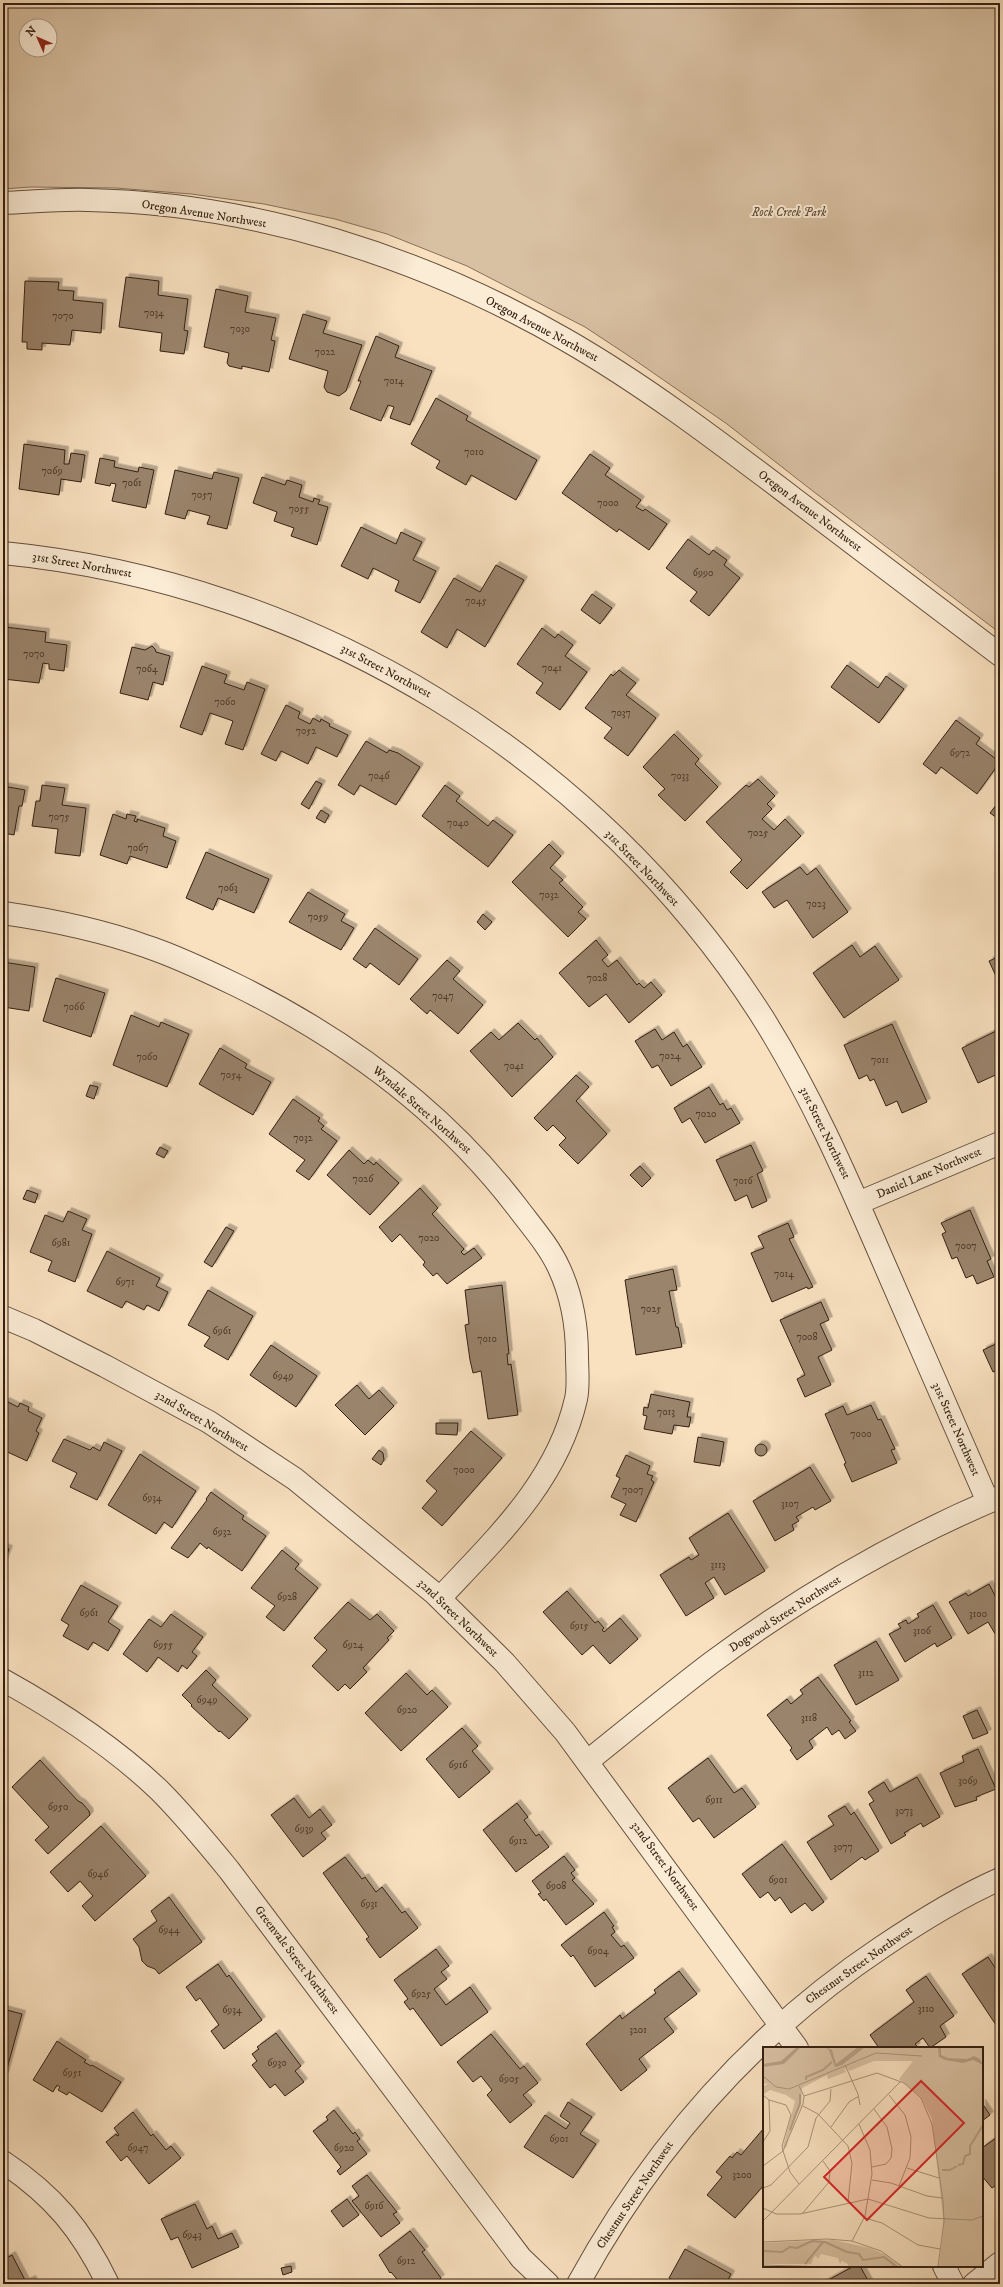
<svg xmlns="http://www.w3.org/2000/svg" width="1003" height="2287" viewBox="0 0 1003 2287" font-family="'IM FELL DW Pica',serif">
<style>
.green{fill:#d8c0a2;stroke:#86705a;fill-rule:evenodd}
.building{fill:#9a846c;stroke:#342011;filter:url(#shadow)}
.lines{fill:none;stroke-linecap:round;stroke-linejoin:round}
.minor-casing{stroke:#65503d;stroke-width:24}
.minor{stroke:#fbecd6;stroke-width:22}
.labels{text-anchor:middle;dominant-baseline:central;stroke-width:4;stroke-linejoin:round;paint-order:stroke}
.number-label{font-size:10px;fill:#4e3928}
.park-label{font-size:12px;font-style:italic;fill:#65503c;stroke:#fbecd6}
.street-label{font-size:12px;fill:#342011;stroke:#fbecd6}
.inset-river{fill:none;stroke:#b69f84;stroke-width:2}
.inset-road{fill:none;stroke:#aa947a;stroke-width:1}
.view{fill:#d62828;fill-opacity:0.15;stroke:#d62828;stroke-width:2}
.inset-edge{fill:none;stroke:#342011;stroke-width:2}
</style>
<defs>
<filter id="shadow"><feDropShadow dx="3.5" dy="-3.5" stdDeviation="0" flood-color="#0004"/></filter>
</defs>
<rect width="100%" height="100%" fill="#f9e1c0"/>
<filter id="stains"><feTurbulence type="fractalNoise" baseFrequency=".005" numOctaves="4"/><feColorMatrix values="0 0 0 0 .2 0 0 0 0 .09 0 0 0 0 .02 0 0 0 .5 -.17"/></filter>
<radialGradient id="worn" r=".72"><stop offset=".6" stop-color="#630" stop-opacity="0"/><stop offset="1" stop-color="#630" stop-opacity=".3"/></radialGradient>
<path class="green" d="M3,3H1000V633L814,492L727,424L626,354L585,327L467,266L387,234L335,219L264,204L191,194L116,188L31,187L3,189ZM26,26H50V50H26Z"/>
<path class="building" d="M126,277L159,281L158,295L188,299L184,330L188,331L184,354L160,351L162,333L119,327Z
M25,281L59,282L58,290L74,291L73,300L103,303L101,333L72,330L70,345L42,343V350L27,349V342H22Z
M216,289L248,296L245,312L276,318L271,340L275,341L269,372L242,366V369L229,366L227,363L229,353L204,347Z
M303,314L327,321L323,333L362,345L346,391L339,396L327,392L324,387L328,371L289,359Z
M376,336L399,346L395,357L432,371L410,425L390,418L394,407L388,405L381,421L350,409L361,381H358Z
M436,398L468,416L466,420L537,460L516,500L471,475L466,485L436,468L440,461L411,444Z
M24,444L65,450L64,464H69L71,453L85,455L81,482L61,479L59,495L19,489Z
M590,454L610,468L605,475L641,500L636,507L643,511L645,509L667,524L649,550L619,529L617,532L562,493Z
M100,458L115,461L114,467L138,472L139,467L154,470L146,508L112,501L116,484L111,483L110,486L95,483Z
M175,470L212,479L214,472L239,478L227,529L207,524L210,516L188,510L185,519L165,514Z
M262,477L285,485L287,480L302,485L299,497L313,502L314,498L320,500L318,504L328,507L317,545L291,536L294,528L274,521L277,512L253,503Z
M361,527L396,544L401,532L422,542L413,560L436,571L420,603L395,591L399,581L373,568L368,579L341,566Z
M688,539L709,555L713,550L727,560L724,565L740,578L709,616L690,601L697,592L666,568Z
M496,565L524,580L485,647L457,629L447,648L421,632L454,578L480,592Z
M592,594L612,608L600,624L581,610Z
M5,627L46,632L45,642L67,645L64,671L49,669V664L43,663L39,683L3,679V636Z
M542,628L555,638L558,634L573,645L565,656L587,672L560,710L536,693L543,683L517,664Z
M152,646L155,649L156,652L170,656L163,685L153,682L148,700L120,693L132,647L145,650Z
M847,665L878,688L886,676L904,689L879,723L831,687Z
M202,666L227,675L224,683L244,690L247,682L265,689L243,750L225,744L233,721L210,713L202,735L180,727Z
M619,670L636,683L626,695L656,718L628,756L604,738L612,728L585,708L611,674L613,676Z
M286,705L300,712L298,718L310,724L313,718L320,722L321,719L330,724L329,726L348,735L337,757L316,747L308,764L281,751L276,761L261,754Z
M956,720L980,738L976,744L1000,762L977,794L941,767L936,774L923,764Z
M674,734L699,759L695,764L718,787L685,821L658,795L665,789L643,767Z
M366,741L387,753L389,750L398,753L420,767L396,805L360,785L354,795L338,785Z
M758,779L775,796L767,804L772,809L762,819L774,830L785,819L801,836L747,889L730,872L742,860L706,822L746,785L749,787Z
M316,781L322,784L309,809L301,804Z
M42,785L65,788L62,805L86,808L80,856L55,853L58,829L32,826L36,801H40Z
M445,785L460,796L456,801L488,826L493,820L513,835L488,867L422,816Z
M3,786L25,790L22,806H19L14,835L3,833Z
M1000,800V820L990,813Z
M321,810L329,815L325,823L316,818Z
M113,814L126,819L127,814L136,816L134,821L137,822V819L165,828L163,836L176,841L167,868L130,856L127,864L100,855Z
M549,844L561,856L550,868L563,880L559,883L583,907L578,912L586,919L568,937L512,882Z
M206,852L269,879L254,913L218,898L213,910L186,898Z
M800,867L807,875L816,868L848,912L813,938L787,900L774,908L762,892Z
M308,892L345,914L341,921L354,928L341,950L289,922Z
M483,914L492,922L485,930L477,922Z
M375,928L418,959L399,985L370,963L366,968L353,959Z
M596,940L608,955L602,960L608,967L617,960L637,985L639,983L644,988L651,982L662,995L629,1023L606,994L589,1007L559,973Z
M852,945L860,957L875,946L899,980L844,1018L813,973Z
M1000,956V985L989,961Z
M447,960L460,971L453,979L483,1005L458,1034L430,1010L427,1014L410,999Z
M3,962L35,967L29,1011L3,1007Z
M56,978L105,993L91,1037L43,1021Z
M131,1015L159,1027L161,1022L189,1034L167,1087L113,1065Z
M518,1023L535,1040L537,1038L553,1057L512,1097L470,1051L491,1032L499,1040Z
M892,1024L927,1102L902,1113L897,1101L886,1106L874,1079L870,1081L867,1075L859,1079L844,1045Z
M655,1029L662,1040L674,1032L683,1047L687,1044L702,1067L671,1086L658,1065L652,1068L635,1041Z
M1000,1029V1073L978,1083L962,1048Z
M220,1048L247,1064L245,1068L271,1082L253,1115L199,1084Z
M576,1075L589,1087L576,1101L607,1134L578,1164L559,1145L566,1138L553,1125L547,1131L534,1118Z
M90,1085L98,1087L94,1099L86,1096Z
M709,1087L720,1105L723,1103L727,1110L731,1108L740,1123L705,1143L690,1118L682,1123L674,1108Z
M293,1099L320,1118L318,1121L324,1126L321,1129L337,1141L309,1180L296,1171L305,1160L269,1134Z
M751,1145L763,1171L757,1174L767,1201L752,1208L747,1195L735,1201L716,1160Z
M160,1147L168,1151L164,1158L156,1154Z
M349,1150L364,1164L368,1160L374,1165L376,1162L399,1183L370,1215L327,1175Z
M640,1166L651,1178L642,1187L630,1175Z
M420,1188L438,1208L432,1214L464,1249L461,1252L464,1255L474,1248L482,1258L447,1284L437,1273L433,1276L423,1265L425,1262L400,1234L392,1242L379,1227Z
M27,1190L38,1194L35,1203L23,1199Z
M970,1210L991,1259L987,1261L994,1277L977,1284L973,1275L966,1278L957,1257L952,1259L942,1234L946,1232L941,1223Z
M68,1211L87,1219L82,1230L92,1234L75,1282L48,1271L52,1261L30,1252L45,1215L63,1222Z
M788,1223L794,1237L789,1239L813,1287L808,1289L807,1287L772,1302L751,1253L764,1248L758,1236Z
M226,1227L234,1231L212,1267L204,1262Z
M107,1251L160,1278L156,1286L168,1292L159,1311L147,1305L144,1310L126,1301L122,1308L87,1291Z
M673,1269L677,1290L669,1291L676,1327H678L682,1347L636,1355L625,1280Z
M502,1285L509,1354H507L508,1365L511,1364L518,1415L488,1419L481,1371L473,1373L470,1360L465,1325L469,1324L465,1290Z
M208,1290L253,1316L228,1360L204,1346L210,1337L188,1325Z
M821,1302L829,1320L820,1324L832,1350L818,1357L831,1385L805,1397L797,1379L805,1375L780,1320Z
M1000,1342V1369L993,1372L983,1350Z
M271,1345L317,1376L296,1407L250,1375Z
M357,1385L369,1399L379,1390L394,1406L365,1435L335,1405Z
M651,1394L690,1402L687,1417H691L689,1427L674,1425L672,1434L644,1429L647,1416L643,1415L644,1407L648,1408Z
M6,1401L18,1407L20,1403L29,1407L28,1411L42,1418L36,1431L39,1433L27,1461L3,1450V1408Z
M871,1405L878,1420L881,1419L895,1449L891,1450L897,1463L852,1482L844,1464L846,1463L825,1414L843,1406L847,1415Z
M436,1423H458L457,1435L436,1434Z
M471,1431L502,1458L442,1526L422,1508L437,1491L426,1481Z
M698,1437L724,1442L720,1466L694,1462Z
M64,1439L90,1450L93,1447L100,1451L104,1442L122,1451L97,1500L70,1487L77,1473L52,1461Z
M755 1450a6 6 0 1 1 12 0a6 6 0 1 1-12 0Z
M379,1450L383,1453L384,1460L381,1465L372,1459Z
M140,1454L196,1491L172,1528L164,1522L156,1534L108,1505Z
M626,1455L650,1466L647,1474L653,1476L651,1480L654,1482L636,1522L620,1515L626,1504L611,1497L620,1478L616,1476Z
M810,1467L831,1501L815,1510L813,1507L796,1517L799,1521L792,1525L794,1530L775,1541L753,1501Z
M211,1492L244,1516L242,1519L266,1536L242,1571L208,1547L207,1549L200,1543L188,1558L171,1548L207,1500L206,1499Z
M728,1513L765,1571L725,1595L714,1577L705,1583L714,1598L686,1616L660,1575L689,1557L691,1560L699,1555L689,1538Z
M3,1547L9,1549L3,1565Z
M282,1550L299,1564L295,1569L318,1588L284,1631L266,1617L275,1606L251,1588Z
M989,1584L1000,1605V1635L997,1637L988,1622L968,1634L949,1602L966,1593L968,1596Z
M81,1585L118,1606L108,1622L120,1630L108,1651L93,1642L88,1650L63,1636L69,1625L61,1620Z
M567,1591L595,1623L598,1621L604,1628L602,1630L604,1632L620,1618L638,1639L610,1664L593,1645L582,1655L543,1612Z
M348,1602L370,1620L377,1614L394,1631L387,1638L389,1640L363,1668L367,1672L350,1689L345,1684L338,1691L312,1666L327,1650L314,1638Z
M933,1605L952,1638L937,1647L935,1643L905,1662L889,1634L901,1628L898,1624L906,1620L908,1624L919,1617L917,1614Z
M171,1614L203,1637L192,1652L197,1656L187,1669L182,1665L178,1672L158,1657L147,1672L123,1654L149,1619L161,1627Z
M876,1641L899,1680L856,1705L834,1665Z
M206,1670L216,1680L212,1685L248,1719L229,1739L220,1731L219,1732L191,1706L192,1705L182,1695Z
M406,1673L427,1695L432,1690L448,1707L401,1751L365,1713Z
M818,1677L851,1721L849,1722L856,1731L845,1739L839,1730L832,1735L827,1727L809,1741L813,1748L797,1760L790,1750L792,1748L767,1715L787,1699L791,1704L803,1694L800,1690Z
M977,1710L988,1733L973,1739L963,1716Z
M462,1728L478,1746L472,1751L490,1772L459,1798L426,1759Z
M978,1749L996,1789L976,1797L977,1800L955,1807L940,1773L964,1762L962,1756Z
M708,1758L734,1793L742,1788L756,1807L714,1838L699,1818L693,1822L668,1788Z
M40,1760L78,1801L82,1803L89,1811L90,1815L48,1854L35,1840L49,1827L12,1787Z
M917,1777L940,1817L923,1827L921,1823L904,1833L906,1835L891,1844L869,1804L874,1801L868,1792L884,1782L890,1792Z
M294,1798L309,1818L320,1809L332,1825L321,1833L326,1839L303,1857L271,1815Z
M517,1803L528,1817L524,1820L536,1836L539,1834L549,1847L516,1872L483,1830Z
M845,1806L851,1815L854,1812L879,1851L865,1860L862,1857L831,1880L807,1842L834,1825L828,1816Z
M101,1826L146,1876L95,1921L82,1906L93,1896L80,1881L68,1892L50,1872Z
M782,1844L824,1902L812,1911L805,1903L791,1913L780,1897L775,1901L768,1892L760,1898L742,1874Z
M564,1856L575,1870L571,1873L575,1878L572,1880L594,1904L566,1925L546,1899L544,1901L538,1894L541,1893L532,1881Z
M345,1857L362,1879L365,1877L376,1892L382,1887L402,1913L405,1911L418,1928L380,1958L366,1939L369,1937L323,1873Z
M169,1897L202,1942L159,1974L155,1969L147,1966L142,1961L139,1947L133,1939L157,1921L151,1911Z
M604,1912L614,1926L612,1927L615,1932L611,1935L621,1947L624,1945L634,1958L595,1987L573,1955L571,1957L561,1945Z
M436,1949L449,1966L441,1972L447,1979L434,1989L446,2005L470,1987L488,2012L441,2046L413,2008L410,2010L404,2002L408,1999L394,1980Z
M988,1957L1000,1975V2022L996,2025L962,1974Z
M218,1964L227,1977L229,1975L262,2020L224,2049L211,2031L219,2025L200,1998L196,2001L186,1987Z
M679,1971L697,1994L664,2019L674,2032L639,2059L647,2070L621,2091L586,2044L620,2015L622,2019L656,1993L654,1990Z
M926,1976L954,2016L940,2026L946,2037L930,2048L923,2038L915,2044L917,2046L915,2048H879L870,2035L914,2002L906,1990Z
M3,2009L22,2014L5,2076L3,2075Z
M276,2033L301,2066L295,2071L304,2082L285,2096L275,2084L270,2088L252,2065L257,2061L252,2054L259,2049L257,2047Z
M491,2034L520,2069L524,2066L538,2083L523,2095L532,2105L510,2123L487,2095L492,2090L481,2076L473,2082L457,2062Z
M57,2041L86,2060L84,2062L91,2066L92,2065L121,2082L102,2112L69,2092L67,2095L58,2090L60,2087L57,2085L53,2092L33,2080Z
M568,2102L592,2117L580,2134L596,2144L573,2178L524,2147L545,2115L566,2129L570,2123L560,2116Z
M982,2103L990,2115L982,2121Z
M334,2110L353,2134L355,2132L360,2139L357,2141L367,2154L340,2175L337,2171L341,2167L313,2131L328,2120L326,2117Z
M133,2112L151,2136L153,2134L166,2150L171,2146L181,2158L149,2184L127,2156L121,2161L106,2142L116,2134L117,2136L119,2135L114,2128Z
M764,2128V2185L735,2218L707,2195L722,2177L716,2172L730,2156L732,2158L737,2152L741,2155Z
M1000,2135V2183L992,2188L982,2176V2148Z
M367,2175L397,2212L393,2214L400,2223L381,2237L352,2201L359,2196L352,2186Z
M347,2199L359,2215L343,2227L331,2211Z
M195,2204L207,2229L212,2226L218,2239L232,2233L239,2247L192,2268L178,2237L171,2240L161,2219Z
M410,2231L425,2250L422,2252L441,2278L433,2284H401L391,2272L390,2273L379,2255Z
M685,2249L731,2274L726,2284H680L669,2278Z
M12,2255L26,2282L32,2279L35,2284H3V2260Z
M291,2266L292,2272L283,2275L281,2268Z
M854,2266H860L870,2284H821Z"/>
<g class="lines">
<g class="minor-casing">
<path id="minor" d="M3,203C31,202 59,199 88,200C254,203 422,257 566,340C646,386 719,442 793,498C862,550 931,602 1000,655
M3,553C310,583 597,757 763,1018C810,1093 845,1173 880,1254C916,1337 952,1419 988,1502
M3,913C52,920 101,930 148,947C178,957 207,971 236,985C346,1039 442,1109 517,1207C532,1227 549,1246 559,1268C572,1296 577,1326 577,1356C577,1370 579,1386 576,1399C557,1482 496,1538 440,1598
M858,1203L1000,1143
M3,1317L34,1330L105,1366L209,1422L295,1479L434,1593L505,1663L565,1732L797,2048
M3,1680C59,1711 113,1746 159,1790C184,1815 207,1843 229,1870L521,2258L548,2284
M588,1761C629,1728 669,1695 711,1663C800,1597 898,1540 1000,1497
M3,2162C53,2195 82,2230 108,2284
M944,2266L953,2284
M578,2284C653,2147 752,2034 882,1947C919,1922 959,1897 1000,1879
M974,2284L1000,2263"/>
</g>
<use href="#minor" class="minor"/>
</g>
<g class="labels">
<g class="number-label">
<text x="154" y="313">7034</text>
<text x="63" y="316">7070</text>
<text x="240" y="329">7030</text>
<text x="325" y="352">7022</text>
<text x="394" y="381">7014</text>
<text x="474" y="452">7010</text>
<text x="52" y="471">7069</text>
<text x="132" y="483">7061</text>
<text x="202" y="495">7057</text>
<text x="608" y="503">7000</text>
<text x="299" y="509">7055</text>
<text x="703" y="573">6990</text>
<text x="476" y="601">7045</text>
<text x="34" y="654">7070</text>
<text x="552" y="668">7041</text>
<text x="147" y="669">7064</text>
<text x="225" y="702">7060</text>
<text x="621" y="713">7037</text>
<text x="306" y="731">7052</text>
<text x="960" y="753">6972</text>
<text x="379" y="776">7046</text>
<text x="680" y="776">7033</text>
<text x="59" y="817">7075</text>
<text x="458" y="823">7040</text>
<text x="758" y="833">7025</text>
<text x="138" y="848">7067</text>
<text x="228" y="888">7063</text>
<text x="549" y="895">7032</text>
<text x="816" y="904">7023</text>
<text x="318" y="917">7059</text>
<text x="597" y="978">7028</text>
<text x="443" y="996">7047</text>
<text x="74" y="1007">7066</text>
<text x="670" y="1056">7024</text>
<text x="147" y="1057">7060</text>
<text x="880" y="1060">7011</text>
<text x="514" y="1066">7041</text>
<text x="231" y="1075">7054</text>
<text x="706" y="1114">7020</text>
<text x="303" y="1138">7032</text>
<text x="363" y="1179">7026</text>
<text x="743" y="1181">7016</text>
<text x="429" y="1238">7020</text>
<text x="61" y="1243">6981</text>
<text x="966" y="1246">7007</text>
<text x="784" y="1274">7014</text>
<text x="125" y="1282">6971</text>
<text x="651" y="1309">7025</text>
<text x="222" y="1331">6961</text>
<text x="807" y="1337">7008</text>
<text x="487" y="1339">7010</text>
<text x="283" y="1376">6949</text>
<text x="666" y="1412">7013</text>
<text x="861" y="1434">7000</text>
<text x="464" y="1470">7000</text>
<text x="633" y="1490">7007</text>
<text x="152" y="1498">6934</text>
<text x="790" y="1504">3107</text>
<text x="222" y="1532">6932</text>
<text x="718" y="1565">3113</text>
<text x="287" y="1597">6928</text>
<text x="89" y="1613">6961</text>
<text x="978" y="1614">3100</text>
<text x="579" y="1626">6915</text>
<text x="922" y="1631">3106</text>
<text x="163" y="1645">6955</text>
<text x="353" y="1645">6924</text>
<text x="866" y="1673">3112</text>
<text x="207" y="1700">6949</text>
<text x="407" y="1710">6920</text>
<text x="809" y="1718">3118</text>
<text x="458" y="1765">6916</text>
<text x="968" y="1781">3069</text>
<text x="714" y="1800">6911</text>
<text x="58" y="1807">6950</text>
<text x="904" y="1811">3073</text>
<text x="304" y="1829">6939</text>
<text x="518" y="1841">6912</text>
<text x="843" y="1847">3077</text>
<text x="98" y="1874">6946</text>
<text x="778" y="1880">6901</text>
<text x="556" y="1886">6908</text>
<text x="369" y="1904">6931</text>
<text x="169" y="1930">6944</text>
<text x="598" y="1951">6904</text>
<text x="421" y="1994">6925</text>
<text x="926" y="2009">3110</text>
<text x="232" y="2010">6934</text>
<text x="638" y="2030">3201</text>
<text x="277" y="2063">6930</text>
<text x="72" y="2073">6951</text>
<text x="509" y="2079">6905</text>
<text x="559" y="2139">6901</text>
<text x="138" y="2148">6947</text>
<text x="344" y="2148">6920</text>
<text x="742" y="2175">3200</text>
<text x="374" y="2206">6916</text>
<text x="192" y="2235">6943</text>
<text x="406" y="2261">6912</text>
</g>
<g class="park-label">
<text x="789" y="212">Rock Creek Park</text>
</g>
<g class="street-label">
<text transform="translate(204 214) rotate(9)">Oregon Avenue Northwest</text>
<text transform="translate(542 329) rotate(28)">Oregon Avenue Northwest</text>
<text transform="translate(810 511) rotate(37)">Oregon Avenue Northwest</text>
<text transform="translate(82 565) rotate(10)">31st Street Northwest</text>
<text transform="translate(386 671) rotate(28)">31st Street Northwest</text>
<text transform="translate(642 868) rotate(46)">31st Street Northwest</text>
<text transform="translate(422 1110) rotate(41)">Wyndale Street Northwest</text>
<text transform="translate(825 1133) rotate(64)">31st Street Northwest</text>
<text transform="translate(929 1173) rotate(-23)">Daniel Lane Northwest</text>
<text transform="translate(202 1421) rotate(31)">32nd Street Northwest</text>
<text transform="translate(956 1429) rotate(66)">31st Street Northwest</text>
<text transform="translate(785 1614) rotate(-33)">Dogwood Street Northwest</text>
<text transform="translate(458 1618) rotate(44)">32nd Street Northwest</text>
<text transform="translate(665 1866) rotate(54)">32nd Street Northwest</text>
<text transform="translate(297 1960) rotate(53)">Greenvale Street Northwest</text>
<text transform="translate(859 1965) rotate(-35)">Chestnut Street Northwest</text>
<text transform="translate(635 2195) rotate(-56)">Chestnut Street Northwest</text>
</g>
</g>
<g transform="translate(763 2047)">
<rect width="220" height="220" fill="#f9e1c0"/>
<path d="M0,0H220V220H176L181,178L169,72L158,50L136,32L150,14H111L86,24L84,21L82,22L83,25L65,32L64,28L39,41L38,59L32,71L23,101L20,100L32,54L23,48L7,43L1,47L0,46V39L5,37L0,36ZM70,193L107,201L123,208L139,220H85V217L79,214L77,217L75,211L58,207L55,212L53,209L51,210L48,217H0V196Z" fill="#d8c0a2"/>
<path d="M34,0H38L21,17L0,20V17L18,14ZM62,0L69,3L73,17L95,0H102L79,18L72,20L66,3ZM175,0H178V8L185,11L204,12L211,9L217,12L220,18L210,13L200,16L182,13L176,10Z" fill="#b69f84"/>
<path class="inset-river" d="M43,33V30L60,23L69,15M27,83L37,56V47M195,118L200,117L202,109L207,107V99L220,78M179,123H187L194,119M0,204L19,205L27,200L34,201L49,194L62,195L84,205L96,207L100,213L121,210L134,220M42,217L60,195"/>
<path class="inset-road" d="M82,18L95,47L97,58M0,29L13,40L26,42L113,6L159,9M0,48L6,53L23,58L28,68L19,99L20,104L0,119M126,48L142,68L148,90L147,111L136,139M41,49L114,26L141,36L158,51L169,77L180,154L181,174L175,220M40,59L55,67L85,99L89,116L85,155M68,80L86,55L96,49M0,95L7,84L6,53M109,120L123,117L128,111L129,102L124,80L111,62M144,121L176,131M109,133L128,136L164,149L179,151M36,137L27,125L20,104L40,57L41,49L36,39M0,141L8,138L45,100L53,71L67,54L68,42M0,161L13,167H37L105,152L166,171L209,173L220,169M39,167L66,135L67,124L60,114M102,171L119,176L155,198L177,202M0,174L138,34M89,194L102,169L109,127L107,103L96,77M0,195L64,192L89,194L118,204L140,220M0,218L67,220"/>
<path class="view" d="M158,34L201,76L104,173L61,130Z"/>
<rect width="220" height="220" class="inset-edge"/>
</g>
<rect width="1003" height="2287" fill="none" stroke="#f9e1c0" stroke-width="16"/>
<rect x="4" y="4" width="995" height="2279" fill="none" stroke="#342011" stroke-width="2"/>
<rect x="8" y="8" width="987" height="2271" fill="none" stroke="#342011"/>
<g transform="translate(38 38) rotate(315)"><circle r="19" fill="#fbecd6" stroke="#ab9a87"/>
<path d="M0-3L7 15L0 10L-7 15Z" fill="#8f2418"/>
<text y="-6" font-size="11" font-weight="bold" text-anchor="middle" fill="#342011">N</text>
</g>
<rect width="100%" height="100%" filter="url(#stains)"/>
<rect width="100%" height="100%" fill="url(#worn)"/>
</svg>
